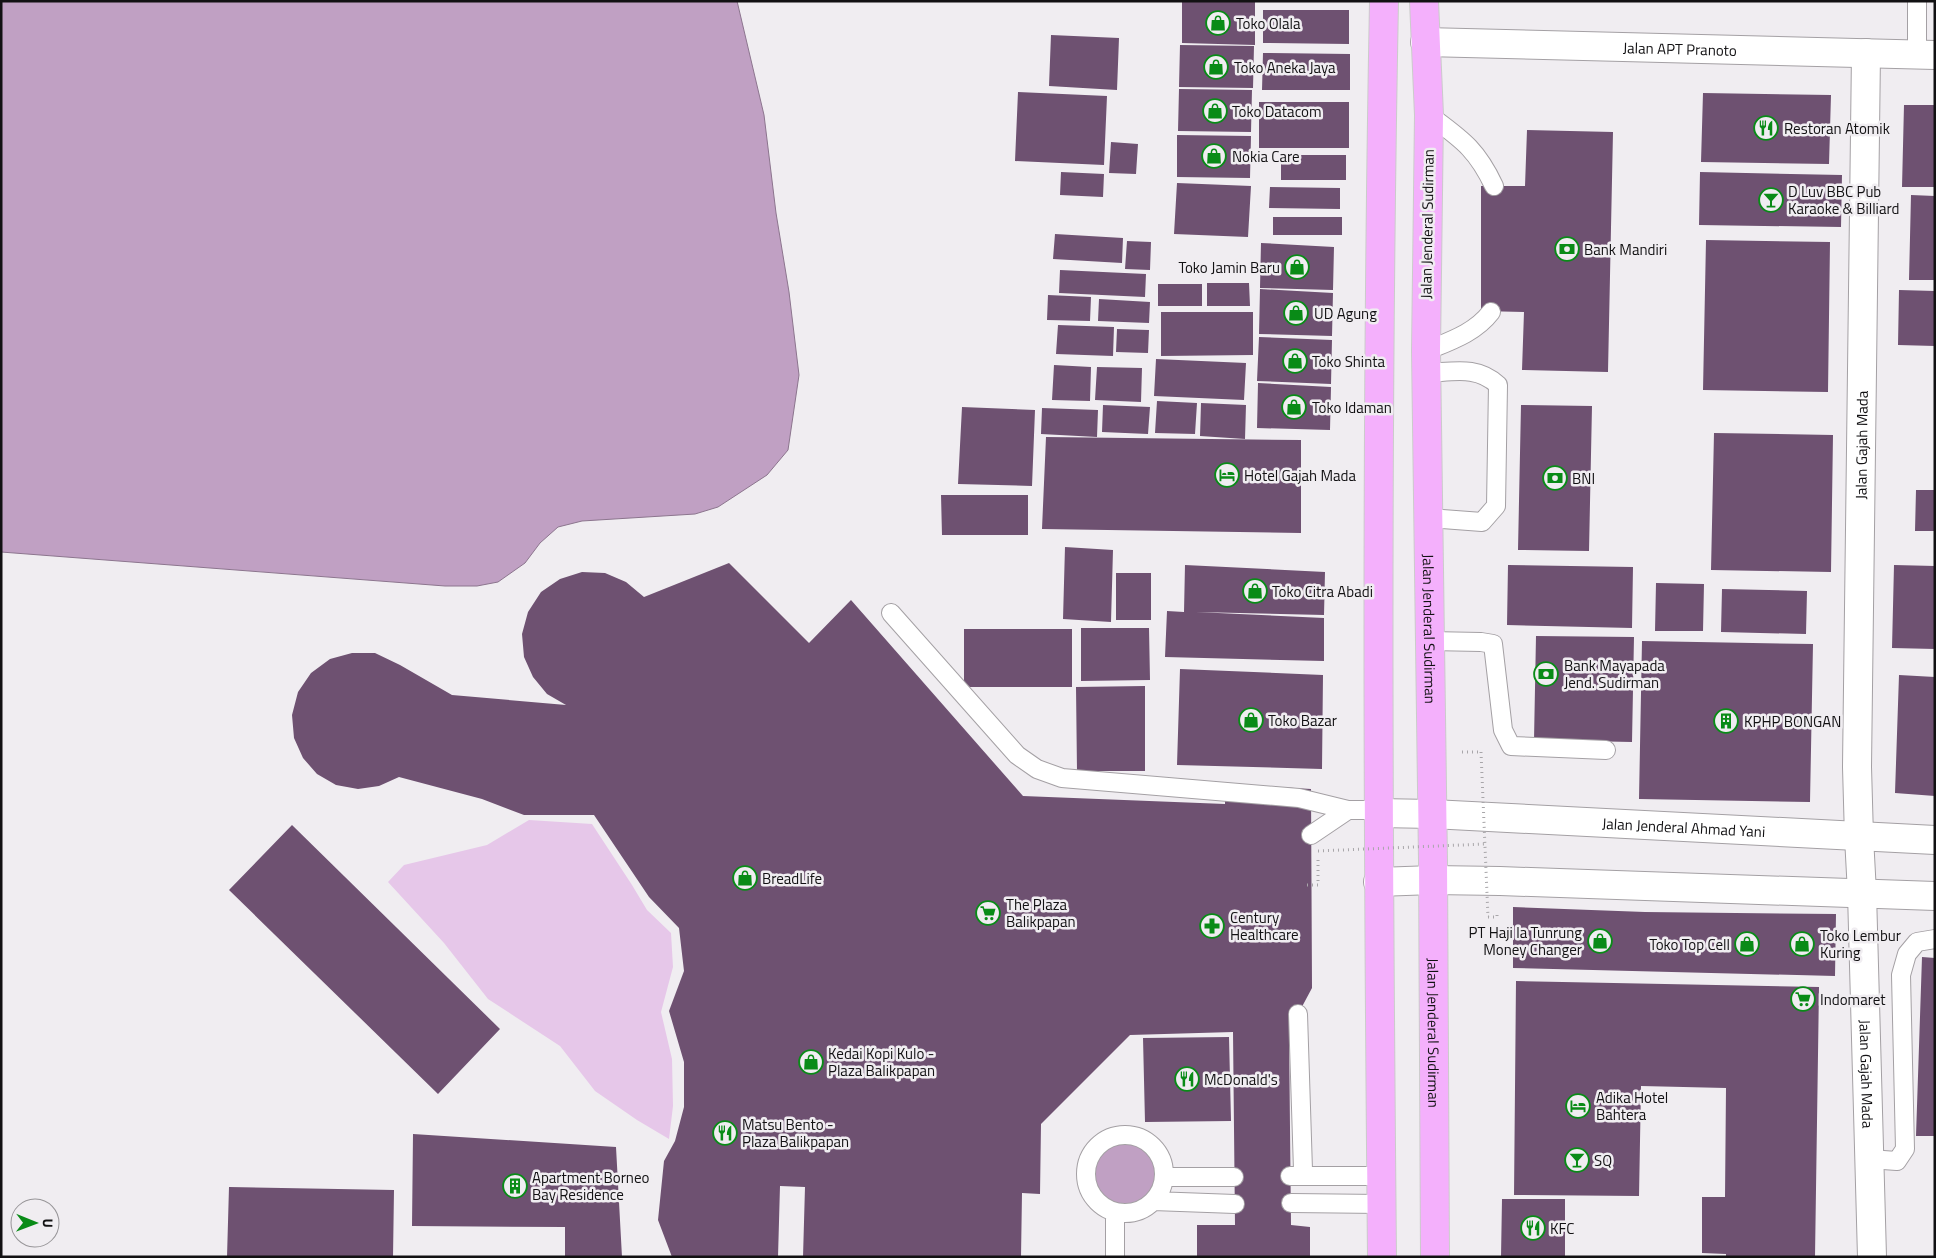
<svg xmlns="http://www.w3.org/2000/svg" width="1936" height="1258" viewBox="0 0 1936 1258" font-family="'Titillium Web',sans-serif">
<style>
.green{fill:#e6c7e9}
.water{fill:#c0a0c3;stroke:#8c758e}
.building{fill:#6e5171}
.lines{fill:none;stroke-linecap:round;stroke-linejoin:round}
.service-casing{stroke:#a4a0a4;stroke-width:20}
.minor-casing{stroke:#a4a0a4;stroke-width:30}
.secondary-casing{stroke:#a4a0a4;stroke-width:30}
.trunk-casing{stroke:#cbcbcb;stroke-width:30}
.path{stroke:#a8a6a9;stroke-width:3;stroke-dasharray:1 4;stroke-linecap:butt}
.service{stroke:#fff;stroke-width:18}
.minor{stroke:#fff;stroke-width:28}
.secondary{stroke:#fff;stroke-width:28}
.trunk{stroke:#f4b0fc;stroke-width:28}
.path-bridge{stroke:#a8a6a9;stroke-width:3;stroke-dasharray:1 4;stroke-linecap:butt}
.labels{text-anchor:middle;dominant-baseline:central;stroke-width:5;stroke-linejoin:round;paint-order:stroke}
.poi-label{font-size:15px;fill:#121113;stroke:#f0edf1;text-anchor:start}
.street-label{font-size:15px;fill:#121113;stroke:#f0edf1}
</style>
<rect width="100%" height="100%" fill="#f0edf1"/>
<path class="green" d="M529,820L592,824L632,885L647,910L671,933L673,967L661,1012L672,1059L673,1106L669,1139L637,1120L595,1091L560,1046L488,999L444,943L388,882L404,865L487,845Z"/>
<path class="water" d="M1,1H737L764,115L776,213L789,292L799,375L788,450L767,475L718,507L695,514L582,521L558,527L540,543L525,563L498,582L477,586H445L1,552Z
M1092 1174a33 33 0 1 1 66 0a33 33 0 1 1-66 0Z"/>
<path class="building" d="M1182,1H1255V45L1182,43Z
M1263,10H1349V44L1263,43Z
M1051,35L1119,38L1117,90L1049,86Z
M1180,45L1254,46L1253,88L1179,87Z
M1263,53L1350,54V90H1262Z
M1179,89L1252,90L1251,132L1178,131Z
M1018,92L1107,96L1104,165L1015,161Z
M1703,93L1831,95L1829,164L1701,162Z
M1259,102H1349V148H1259Z
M1904,105H1935V187H1902Z
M1527,130L1613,132L1608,372L1522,370L1524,312L1481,311V186H1525Z
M1177,135L1251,136L1250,178L1177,177Z
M1111,142L1138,144L1136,174L1109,173Z
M1281,155H1346V180H1281Z
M1061,172L1104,174L1103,197L1060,195Z
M1700,172L1842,175L1841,227L1699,225Z
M1177,183L1251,186L1248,237L1174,234Z
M1270,187L1340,188V209L1269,208Z
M1911,195L1935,196V280H1909Z
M1273,217H1342V235H1273Z
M1055,234L1123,238L1122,263L1053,259Z
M1706,240L1830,242L1828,392L1703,390Z
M1127,241L1151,242L1150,270L1125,269Z
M1261,243L1334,247L1333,290L1260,288Z
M1060,270L1146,274L1145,297L1059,293Z
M1207,283H1249L1250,306H1207Z
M1158,284H1202V306H1158Z
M1260,289L1333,293L1332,336L1259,334Z
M1899,290L1935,291V346L1898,345Z
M1048,295L1091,297L1090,321L1047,320Z
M1099,299L1150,302L1149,323L1098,321Z
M1161,312H1253V355L1161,356Z
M1058,325L1114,327L1113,356L1056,354Z
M1117,329L1149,330L1148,353L1116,352Z
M1259,337L1332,340L1331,384L1257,381Z
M1156,359L1246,363L1244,400L1154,396Z
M1054,365L1091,367L1090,401L1052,400Z
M1097,367L1142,368L1141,402L1095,400Z
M1258,383L1331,387L1330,430L1257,428Z
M1157,401L1197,403L1195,434L1155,433Z
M1201,403L1246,405L1245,439L1200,436Z
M1103,405L1150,407L1148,434L1102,432Z
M1521,405L1592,406L1589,551L1518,550Z
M962,407L1035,410L1032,486L958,484Z
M1042,408L1098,410L1097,437L1041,434Z
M1714,433L1833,435L1831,572L1711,570Z
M1046,437L1301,440V533L1042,529Z
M1916,490H1935V531H1915Z
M941,495H1028V535H942Z
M1065,547L1113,550L1111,622L1063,619Z
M729,563L809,643L851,600L1023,796L1225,804V784L1311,789L1312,988L1289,1031L1291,1225L1310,1227V1257H1197V1225H1235L1233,1032L1130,1035L1041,1124L1040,1194L1022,1193L1021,1257H803L805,1187L780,1186L778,1257H672L658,1220L664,1161L675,1141L684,1107V1062L669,1011L684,971L679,928L649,897L594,815H524L482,799L399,777L379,786L358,789L336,785L317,774L303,758L294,738L292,715L298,692L311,673L330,659L352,653H375L400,665L452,695L566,705L547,694L533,677L524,657L522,634L528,612L541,592L560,579L582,572L605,573L626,582L644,597Z
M1185,565L1325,572L1324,615L1196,612L1324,618V661L1165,657L1167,611L1184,612Z
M1508,565L1633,567L1632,628L1507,625Z
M1894,565L1935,566V649L1892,648Z
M1116,573H1151V620H1116Z
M1656,583L1704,584L1703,631H1655Z
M1722,589L1807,591L1806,634L1721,632Z
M1081,628H1149L1150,680L1081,681Z
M964,629H1072V687H964Z
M1536,636L1634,637L1632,742L1534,740Z
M1642,641L1813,644L1810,802L1639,799Z
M1180,669L1323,675L1322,769L1177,765Z
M1899,675L1935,677V796L1895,793Z
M1145,686V771H1077L1076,687Z
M292,825L500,1029L438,1094L229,890Z
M1513,907L1645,912L1836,914L1835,976L1513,968Z
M1922,957L1935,958V1136H1916Z
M1516,981L1819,987L1815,1257H1726V1254L1702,1253V1197H1725L1726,1088L1641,1086L1639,1196L1514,1195Z
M1229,1037L1231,1121L1145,1122L1143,1038Z
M413,1134L616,1147L622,1257H565V1227L412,1226Z
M229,1187L394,1190L393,1257H227Z
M1502,1199H1565V1257H1501Z"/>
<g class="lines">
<g class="service-casing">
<path id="service" d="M1917,1V56
M1429,115C1461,139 1476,148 1494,186
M1426,351C1450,341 1475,333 1491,312
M1426,373C1453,372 1477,365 1498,385L1496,506L1482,522L1429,518
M891,613L1017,755L1037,769L1062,778L1299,798L1348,810H1379
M1430,641L1481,642L1493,644L1503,730L1511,746L1606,750
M1311,835L1348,810
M1298,1014L1303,1170L1301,1175
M1086 1174a39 39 0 1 1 78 0a39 39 0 1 1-78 0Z
M1869,1159L1897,1161L1905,1149L1901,975L1907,954L1917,942L1935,939
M1290,1176H1381
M1164,1177H1234
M1153,1201L1235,1204
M1291,1203L1381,1204
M1115,1257V1212"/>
</g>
<g class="minor-casing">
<g id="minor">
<path id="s1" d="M1425,42L1935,55"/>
<path id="s2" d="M1859,837L1857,767L1866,53"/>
<path id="s3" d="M1862,893L1872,1257"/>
</g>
</g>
<g class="secondary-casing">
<g id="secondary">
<path id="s4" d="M1379,813L1432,814L1935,840"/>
<path d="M1859,837L1862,893"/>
<path d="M1378,882L1433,880L1500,881L1935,896"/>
</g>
</g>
<g class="trunk-casing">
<g id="trunk">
<path id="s5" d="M1424,1L1429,115L1426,351L1433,861L1435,1257"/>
<path d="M1382,1257C1378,838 1376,420 1384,1"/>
</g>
</g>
<path class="path" d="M1462,752H1481
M1307,885H1318V859
M1488,917H1497V912"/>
<use href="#service" class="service"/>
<use href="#minor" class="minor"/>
<use href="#secondary" class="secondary"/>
<use href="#trunk" class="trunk"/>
<path class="path-bridge" d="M1481,752L1488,917
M1318,851L1485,844"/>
</g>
<defs>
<g id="shop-ring" transform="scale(1.25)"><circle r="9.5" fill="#f0edf1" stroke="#098b17" stroke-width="1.5"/><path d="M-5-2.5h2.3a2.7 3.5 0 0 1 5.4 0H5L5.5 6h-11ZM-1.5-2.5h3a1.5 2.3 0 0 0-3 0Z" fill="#098b17"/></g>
<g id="restaurant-ring" transform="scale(1.25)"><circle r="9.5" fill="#f0edf1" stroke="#098b17" stroke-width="1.5"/><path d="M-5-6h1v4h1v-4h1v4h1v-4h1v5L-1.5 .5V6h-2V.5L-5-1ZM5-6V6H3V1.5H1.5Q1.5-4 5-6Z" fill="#098b17"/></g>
<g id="bar-ring" transform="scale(1.25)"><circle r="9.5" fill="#f0edf1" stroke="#098b17" stroke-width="1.5"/><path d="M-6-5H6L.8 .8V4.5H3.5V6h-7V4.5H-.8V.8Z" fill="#098b17"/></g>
<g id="bank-ring" transform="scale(1.25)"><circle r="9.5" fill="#f0edf1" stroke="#098b17" stroke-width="1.5"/><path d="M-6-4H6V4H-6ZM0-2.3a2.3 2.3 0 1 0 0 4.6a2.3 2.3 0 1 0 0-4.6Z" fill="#098b17"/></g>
<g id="hotel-ring" transform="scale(1.25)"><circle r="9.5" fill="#f0edf1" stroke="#098b17" stroke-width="1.5"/><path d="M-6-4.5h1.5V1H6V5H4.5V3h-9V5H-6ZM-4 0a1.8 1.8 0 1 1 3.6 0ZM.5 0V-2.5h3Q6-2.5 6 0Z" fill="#098b17"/></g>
<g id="building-ring" transform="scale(1.25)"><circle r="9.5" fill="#f0edf1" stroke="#098b17" stroke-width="1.5"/><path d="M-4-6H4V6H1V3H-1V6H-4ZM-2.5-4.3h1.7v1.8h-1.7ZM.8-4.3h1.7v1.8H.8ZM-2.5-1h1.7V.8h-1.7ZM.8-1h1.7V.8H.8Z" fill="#098b17"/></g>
<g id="supermarket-ring" transform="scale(1.25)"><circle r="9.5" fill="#f0edf1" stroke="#098b17" stroke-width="1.5"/><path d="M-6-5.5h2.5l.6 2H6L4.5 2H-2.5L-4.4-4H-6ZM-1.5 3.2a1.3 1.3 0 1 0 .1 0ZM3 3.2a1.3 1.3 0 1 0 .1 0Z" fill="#098b17"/></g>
<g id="pharmacy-ring" transform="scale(1.25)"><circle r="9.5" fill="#f0edf1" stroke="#098b17" stroke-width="1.5"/><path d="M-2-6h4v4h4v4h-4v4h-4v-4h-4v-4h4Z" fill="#098b17"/></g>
</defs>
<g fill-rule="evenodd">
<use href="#shop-ring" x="1218" y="23"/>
<use href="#shop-ring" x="1216" y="67"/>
<use href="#shop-ring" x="1215" y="111"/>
<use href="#restaurant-ring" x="1766" y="128"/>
<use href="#shop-ring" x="1214" y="156"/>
<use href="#bar-ring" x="1771" y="200"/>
<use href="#bank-ring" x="1567" y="249"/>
<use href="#shop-ring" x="1297" y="267"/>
<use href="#shop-ring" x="1296" y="313"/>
<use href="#shop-ring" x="1295" y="361"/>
<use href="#shop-ring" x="1294" y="407"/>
<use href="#hotel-ring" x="1227" y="475"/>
<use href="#bank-ring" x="1555" y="478"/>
<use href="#shop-ring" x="1255" y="591"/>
<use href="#bank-ring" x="1546" y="674"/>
<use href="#shop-ring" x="1251" y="720"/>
<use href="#building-ring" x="1726" y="721"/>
<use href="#shop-ring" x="745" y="878"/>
<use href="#supermarket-ring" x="988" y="913"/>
<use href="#pharmacy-ring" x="1212" y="926"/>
<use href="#shop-ring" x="1600" y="941"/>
<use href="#shop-ring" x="1747" y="944"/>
<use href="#shop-ring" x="1802" y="944"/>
<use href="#supermarket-ring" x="1803" y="999"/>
<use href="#shop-ring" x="811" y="1062"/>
<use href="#restaurant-ring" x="1187" y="1079"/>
<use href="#hotel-ring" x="1578" y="1106"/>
<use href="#restaurant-ring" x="725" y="1133"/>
<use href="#bar-ring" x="1577" y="1160"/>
<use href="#building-ring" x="515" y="1186"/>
<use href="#restaurant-ring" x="1533" y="1228"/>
</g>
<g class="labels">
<g class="poi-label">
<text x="1236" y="23">Toko Olala</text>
<text x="1234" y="67">Toko Aneka Jaya</text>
<text x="1232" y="111">Toko Datacom</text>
<text x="1784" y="128">Restoran Atomik</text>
<text x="1232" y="156">Nokia Care</text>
<text x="1788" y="191">D Luv BBC Pub<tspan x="1788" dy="17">Karaoke &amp; Billiard</tspan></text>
<text x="1584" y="249">Bank Mandiri</text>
<text x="1280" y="267" text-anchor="end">Toko Jamin Baru</text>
<text x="1314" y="313">UD Agung</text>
<text x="1312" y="361">Toko Shinta</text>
<text x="1312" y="407">Toko Idaman</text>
<text x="1244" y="475">Hotel Gajah Mada</text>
<text x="1572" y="478">BNI</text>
<text x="1272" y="591">Toko Citra Abadi</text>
<text x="1564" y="665">Bank Mayapada<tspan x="1564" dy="17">Jend. Sudirman</tspan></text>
<text x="1268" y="720">Toko Bazar</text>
<text x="1744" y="721">KPHP BONGAN</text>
<text x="762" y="878">BreadLife</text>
<text x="1006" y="904">The Plaza<tspan x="1006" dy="17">Balikpapan</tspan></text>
<text x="1230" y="917">Century<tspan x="1230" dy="17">Healthcare</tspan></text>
<text x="1582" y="932" text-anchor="end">PT Haji la Tunrung<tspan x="1582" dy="17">Money Changer</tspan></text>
<text x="1820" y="935">Toko Lembur<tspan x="1820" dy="17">Kuring</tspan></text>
<text x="1730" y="944" text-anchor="end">Toko Top Cell</text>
<text x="1820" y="999">Indomaret</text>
<text x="828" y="1053">Kedai Kopi Kulo -<tspan x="828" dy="17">Plaza Balikpapan</tspan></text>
<text x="1204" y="1079">McDonald's</text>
<text x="1596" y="1097">Adika Hotel<tspan x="1596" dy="17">Bahtera</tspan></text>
<text x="742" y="1124">Matsu Bento -<tspan x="742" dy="17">Plaza Balikpapan</tspan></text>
<text x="1594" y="1160">SQ</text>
<text x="532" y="1177">Apartment Borneo<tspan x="532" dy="17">Bay Residence</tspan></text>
<text x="1550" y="1228">KFC</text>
</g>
<g class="street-label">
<text stroke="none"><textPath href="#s1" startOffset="255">Jalan APT Pranoto</textPath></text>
<text transform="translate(1427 224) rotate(-89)">Jalan Jenderal Sudirman</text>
<text stroke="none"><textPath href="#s2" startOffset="392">Jalan Gajah Mada</textPath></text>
<text stroke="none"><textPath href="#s5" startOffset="628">Jalan Jenderal Sudirman</textPath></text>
<text stroke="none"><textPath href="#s4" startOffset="305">Jalan Jenderal Ahmad Yani</textPath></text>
<text stroke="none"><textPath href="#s5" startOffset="1032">Jalan Jenderal Sudirman</textPath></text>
<text stroke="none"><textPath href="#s3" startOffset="181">Jalan Gajah Mada</textPath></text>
</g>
</g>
<rect width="1936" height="1258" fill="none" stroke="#121113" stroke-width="5"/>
<g transform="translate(35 1223) rotate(91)"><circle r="24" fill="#f0edf1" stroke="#979598"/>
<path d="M0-4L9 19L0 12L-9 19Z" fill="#098b17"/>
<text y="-8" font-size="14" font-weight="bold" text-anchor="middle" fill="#121113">U</text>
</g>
</svg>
